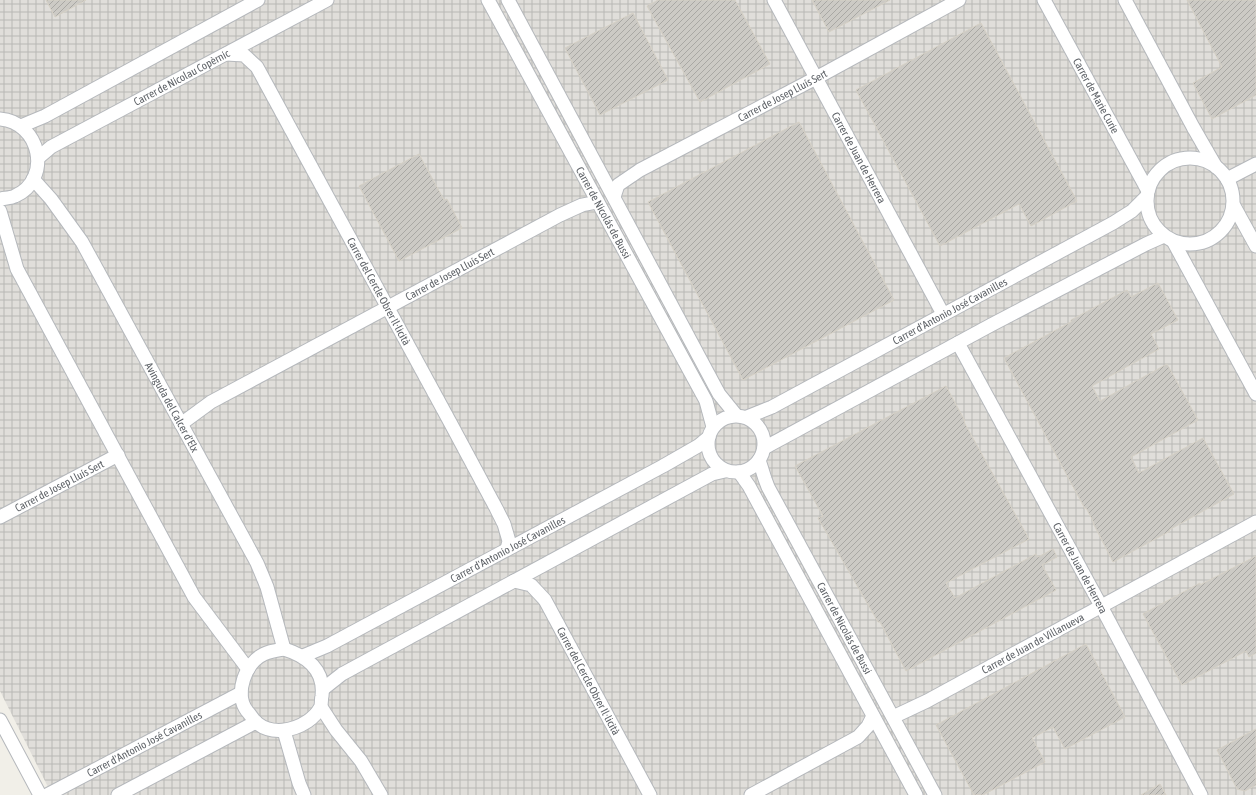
<svg xmlns="http://www.w3.org/2000/svg" width="1256" height="795" viewBox="0 0 1256 795" font-family="'Asap Condensed',sans-serif">
<style>
.industrial{fill:url(#industrial-grid)}
.building{fill:url(#building-hatch);stroke:#d6d1c6}
.lines{fill:none;stroke-linecap:round;stroke-linejoin:round}
.minor-casing{stroke:#b5b8bc;stroke-width:15}
.minor{stroke:#fff;stroke-width:13}
.labels{text-anchor:middle;dominant-baseline:central;stroke-width:4;stroke-linejoin:round;paint-order:stroke}
.street-label{font-size:11px;fill:#5f6368;stroke:#fff}
</style>
<defs>
<pattern id="industrial-grid" width="8" height="8" patternUnits="userSpaceOnUse"><rect width="8" height="8" fill="#e0deda"/><path d="M0 4h8M4 0v8" fill="none" stroke="#b9b8b5"/></pattern>
<pattern id="building-hatch" width="6" height="6" patternUnits="userSpaceOnUse"><rect width="6" height="6" fill="#cccac5"/><path d="M-1 1l2-2M0 6l6-6M5 7l2-2" fill="none" stroke="#a9a8a4"/></pattern>
</defs>
<rect width="100%" height="100%" fill="#f1efe8"/>
<path class="industrial" d="M0,0H1256V795H52L0,691Z"/>
<path class="building" d="M46,0H86L55,17Z
M658,0H735L770,64L700,102L647,6Z
M812,0H890L829,32Z
M1187,0H1256V95L1212,119L1193,83L1222,67Z
M633,13L668,80L600,115L565,48Z
M981,23L1077,201L1031,226L1019,204L940,246L856,90Z
M799,122L894,300L743,380L648,202Z
M419,154L444,200L447,199L462,228L399,261L359,186Z
M1158,283L1178,320L1151,334L1159,349L1092,386L1100,401L1167,364L1198,420L1131,457L1139,473L1203,438L1234,494L1169,530L1170,531L1113,562L1093,523H1094L1086,508L1085,509L1004,358L1071,322V320L1127,290L1131,297Z
M946,386L965,421L964,422L1029,539L946,583L955,598L1036,554L1038,557L1053,549L1057,557L1042,565L1056,590L906,671L880,622H878L818,518L823,516L795,466Z
M1256,556V653L1249,657L1246,651L1182,685L1143,614L1200,583V585Z
M1086,644L1125,717L1065,749L1053,727L1032,738L1045,762L983,795H974L936,725Z
M1256,729V785L1245,791L1237,789L1217,750Z
M1160,784L1166,795H1141Z"/>
<g class="lines">
<g class="minor-casing">
<g id="minor">
<path id="s1" d="M488,0L706,401L713,427"/>
<path d="M508,0L719,394L736,415"/>
<path id="s2" d="M774,0L943,314"/>
<path id="s3" d="M1044,0L1148,191"/>
<path d="M1125,0L1193,127L1216,167"/>
<path id="s4" d="M226,54L244,55L257,67L451,424L496,508L504,524L509,541L507,549"/>
<path d="M0,119C40,122 53,179 15,196C11,198 5,198 0,199"/>
<path d="M21,126L45,116L258,0"/>
<path id="s5" d="M38,158L51,147L327,0"/>
<circle cx="1190" cy="201" r="43"/>
<path id="s6" d="M33,179L51,199L82,242L257,563L267,587L284,649"/>
<path d="M1227,179L1256,164"/>
<path id="s7" d="M614,197L618,185L640,170L816,78L959,0"/>
<path d="M1234,206L1256,246"/>
<path d="M0,211L17,269L194,597L248,669"/>
<path d="M1173,241L1256,394"/>
<path id="s8" d="M958,343L1101,606L1201,795"/>
<circle cx="736" cy="444" r="28"/>
<path id="s9" d="M747,417L772,407L1113,223L1132,211L1147,196"/>
<path id="s10" d="M181,424L211,402L560,215L582,205L597,202"/>
<path d="M764,448L991,325L1146,244L1164,236"/>
<path id="s11" d="M759,460L765,479L768,487L935,795"/>
<path d="M739,472L749,486L916,795"/>
<path id="s12" d="M0,517L118,455"/>
<path id="s13" d="M514,581L531,585L545,600L650,795"/>
<path d="M284,649C307,656 325,670 322,696C321,699 322,705 320,708C318,712 312,718 308,721C293,731 272,735 257,723C253,720 251,715 247,711C234,694 245,663 264,654C270,651 278,650 284,649Z"/>
<path id="s14" d="M303,656L327,646L663,466L698,446L709,437"/>
<path d="M323,689L342,674L712,474L725,471"/>
<path d="M321,707L336,730L361,761L381,795"/>
<path id="s15" d="M893,717L927,701L1256,522"/>
<path d="M0,720L40,795"/>
<path d="M284,731L299,783L304,795"/>
<path id="s16" d="M47,795L241,693"/>
<path d="M118,795L256,722"/>
<path d="M751,795L858,737L868,726L873,716"/>
</g>
</g>
<use href="#minor" class="minor"/>
</g>
<g class="labels">
<g class="street-label">
<text stroke="none"><textPath href="#s5" startOffset="165">Carrer de Nicolau Copèrnic</textPath></text>
<text stroke="none"><textPath href="#s7" startOffset="200">Carrer de Josep Lluís Sert</textPath></text>
<text stroke="none"><textPath href="#s3" startOffset="109">Carrer de Marie Curie</textPath></text>
<text stroke="none"><textPath href="#s2" startOffset="179">Carrer de Juan de Herrera</textPath></text>
<text stroke="none"><textPath href="#s1" startOffset="242">Carrer de Nicolás de Bussi</textPath></text>
<text stroke="none"><textPath href="#s10" startOffset="308">Carrer de Josep Lluís Sert</textPath></text>
<text stroke="none"><textPath href="#s4" startOffset="291">Carrer del Cercle Obrer Il·licità</textPath></text>
<text stroke="none"><textPath href="#s9" startOffset="229">Carrer d'Antonio José Cavanilles</textPath></text>
<text stroke="none"><textPath href="#s6" startOffset="268">Avinguda del Calcer d'Elx</textPath></text>
<text stroke="none"><textPath href="#s12" startOffset="67">Carrer de Josep Lluís Sert</textPath></text>
<text stroke="none"><textPath href="#s14" startOffset="231">Carrer d'Antonio José Cavanilles</textPath></text>
<text stroke="none"><textPath href="#s8" startOffset="256">Carrer de Juan de Herrera</textPath></text>
<text stroke="none"><textPath href="#s11" startOffset="189">Carrer de Nicolás de Bussi</textPath></text>
<text stroke="none"><textPath href="#s15" startOffset="158">Carrer de Juan de Villanueva</textPath></text>
<text stroke="none"><textPath href="#s13" startOffset="130">Carrer del Cercle Obrer Il·licità</textPath></text>
<text stroke="none"><textPath href="#s16" startOffset="110">Carrer d'Antonio José Cavanilles</textPath></text>
</g>
</g>
</svg>
